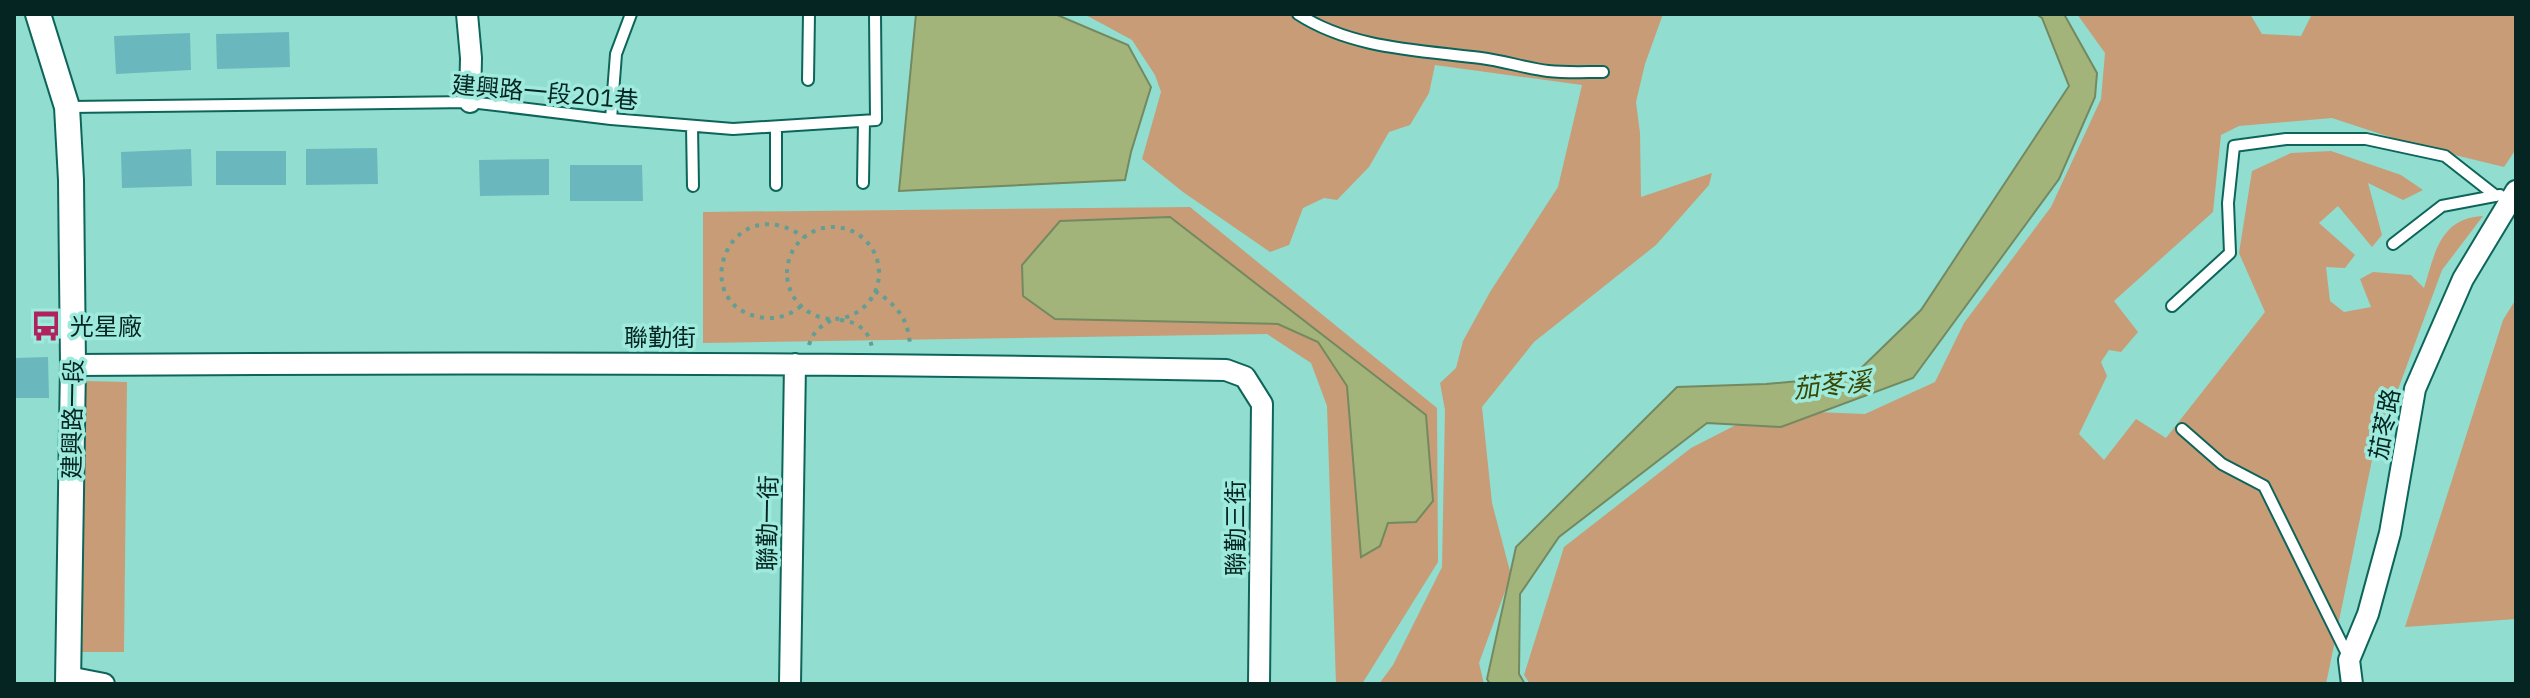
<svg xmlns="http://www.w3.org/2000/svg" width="2530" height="698" viewBox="0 0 2530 698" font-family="'IBM Plex Sans','Noto Sans TC',sans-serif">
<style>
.green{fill:#c89c76}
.water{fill:#a3b47b;stroke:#738960;stroke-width:2}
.building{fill:#6ab8be}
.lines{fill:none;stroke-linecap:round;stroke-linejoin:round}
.service-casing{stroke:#0d655a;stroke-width:14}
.minor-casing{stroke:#0d655a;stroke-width:24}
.tertiary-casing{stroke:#0d655a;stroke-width:28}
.path{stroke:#619e94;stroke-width:4;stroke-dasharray:4 6;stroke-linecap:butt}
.service{stroke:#fff;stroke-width:10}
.minor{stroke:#fff;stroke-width:20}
.tertiary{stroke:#fff;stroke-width:24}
.labels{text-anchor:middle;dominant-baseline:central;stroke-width:7;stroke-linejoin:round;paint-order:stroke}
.street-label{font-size:24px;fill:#042521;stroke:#9eeadd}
.poi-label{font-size:24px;fill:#042521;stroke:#9eeadd;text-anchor:start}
.water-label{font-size:26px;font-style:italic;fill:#394703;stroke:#9eeadd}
</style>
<rect width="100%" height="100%" fill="#91ddd0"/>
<path class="green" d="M1084,14H1663L1645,64L1636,102L1640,133L1641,197L1712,173L1709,185L1656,245L1534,342L1482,407L1492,503L1511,575L1479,663L1484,684H1379L1393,665L1442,567L1445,410L1440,383L1456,368L1463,341L1490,292L1558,187L1582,85L1435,65L1429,93L1410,125L1389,132L1369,167L1337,200L1324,198L1303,208L1289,245L1270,252L1183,192L1142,159L1161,92L1155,75L1132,40Z
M2077,14H2250L2262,34L2301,36L2312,14H2516V149L2504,167L2414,145L2332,118L2239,126L2221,135L2213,212L2114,301L2138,332L2121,352L2109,350L2101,362L2107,376L2079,434L2104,460L2136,419L2166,438L2265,312L2239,253L2252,171L2291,153L2331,151L2401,175L2423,190L2403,200L2368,183L2382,235L2372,247L2338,206L2319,223L2355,255L2345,268L2326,267L2330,301L2344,312L2371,307L2360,279L2373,272L2411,275L2424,288C2435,253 2440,218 2483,216L2442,270L2372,460L2326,684H1530L1524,675L1564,547L1691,448L1765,410L1865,414L1935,382L1964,323L2051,207L2101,99L2105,53Z
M1190,207L1437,408L1438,562L1362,684H1336L1327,406L1311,363L1267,334L703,343V212Z
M2516,299V619L2405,627L2503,320Z
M85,381L127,382L124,652H82Z"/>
<path class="water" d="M916,14H1055L1128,45L1151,87L1131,152L1125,180L899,191Z
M2036,14H2064L2097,73L2095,97L2059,179L1913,378L1781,427L1707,423L1559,537L1520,594L1519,674L1525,684H1490L1487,679L1516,547L1677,387L1766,384L1853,376L1921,310L2069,86L2042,18Z
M1170,217L1426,415L1433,501L1416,522L1388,523L1380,546L1361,557L1347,386L1318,342L1278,324L1055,319L1023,296L1022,265L1060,221Z"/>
<path class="building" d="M289,32L290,67L217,69L216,34Z
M190,33L191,70L116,74L114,36Z
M377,148L378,184L306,185V149Z
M191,149L192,186L122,188L121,152Z
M216,151H286V185H216Z
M549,159V195L480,196L479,160Z
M570,165H642L643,201H570Z
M48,357L49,398H14V358Z"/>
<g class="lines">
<g class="service-casing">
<path id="service" d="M1298,14C1352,49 1419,50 1481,58C1504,61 1525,68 1548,71C1566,73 1585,72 1603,72
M808,80L809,14
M69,107L470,102L611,119L733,129L876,120L875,14
M611,119L616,54L631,14
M692,126L693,186
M863,183L864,121
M776,185V127
M2393,244L2442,206L2500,195
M2172,306L2230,253L2228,203L2234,146L2286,139H2366L2445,156L2496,196
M2182,429L2222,464L2264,486L2349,658"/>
</g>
<g class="minor-casing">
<path id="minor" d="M467,14L471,58L470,102
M73,365C457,362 841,363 1226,370L1245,377L1262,404L1259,684
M68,677L104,684
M790,684L795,364
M2352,684L2349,660L2368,614L2390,533L2415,389L2463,279L2516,191"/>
</g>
<g class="tertiary-casing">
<path id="tertiary" d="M38,14L67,107L71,180L73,365L68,684"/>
</g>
<path class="path" d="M787 273a46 46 0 1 1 92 0a46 46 0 1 1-92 0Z
M875,291C898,306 909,320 910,347
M801,306C788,317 772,321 755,316C688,299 730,187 804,237
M840,320C858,322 869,330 872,348
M809,345C813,332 820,326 832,320"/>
<use href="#service" class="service"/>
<use href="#minor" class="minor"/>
<use href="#tertiary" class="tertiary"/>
</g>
<defs>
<g id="bus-bare" transform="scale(2.4)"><path d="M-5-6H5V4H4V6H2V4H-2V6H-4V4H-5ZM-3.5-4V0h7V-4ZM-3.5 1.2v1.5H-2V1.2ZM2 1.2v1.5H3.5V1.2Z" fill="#b0225d" stroke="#9eeadd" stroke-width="2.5" paint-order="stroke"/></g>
</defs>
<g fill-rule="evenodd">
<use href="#bus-bare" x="46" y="326"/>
</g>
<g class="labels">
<g class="street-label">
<text transform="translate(545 92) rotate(5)">建興路一段201巷</text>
<text x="660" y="337">聯勤街</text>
<text transform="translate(72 419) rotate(-89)">建興路一段</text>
<text transform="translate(2384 424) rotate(-79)">茄苳路</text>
<text transform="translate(767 523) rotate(-89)">聯勤一街</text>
<text transform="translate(1235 528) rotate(-90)">聯勤三街</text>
</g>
<g class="poi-label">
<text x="70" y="326">光星廠</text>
</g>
<g class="water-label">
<text transform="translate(1832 384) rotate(-6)">茄苳溪</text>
</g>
</g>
<rect width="2530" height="698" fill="none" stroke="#042521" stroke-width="32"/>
</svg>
